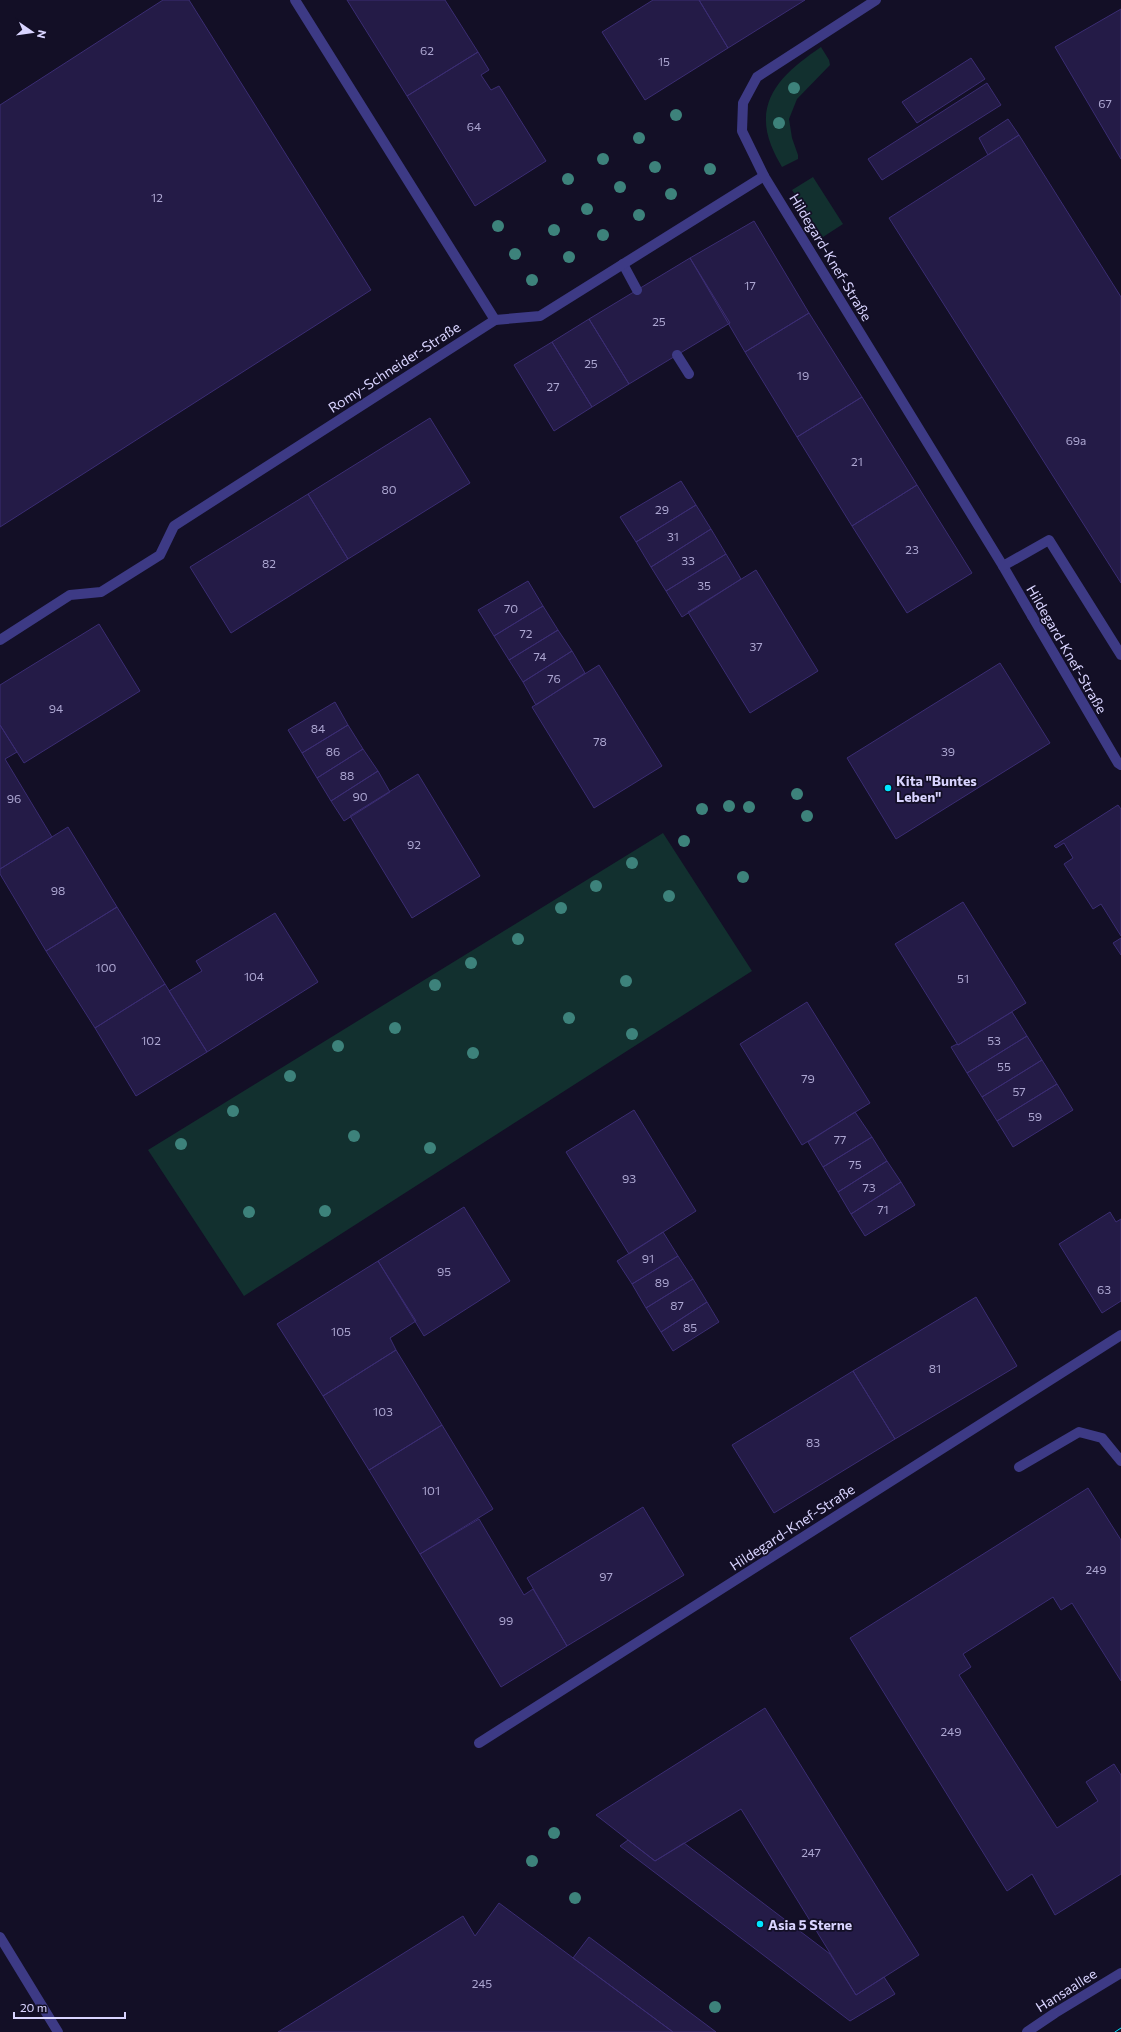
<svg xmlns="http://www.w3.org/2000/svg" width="1121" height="2032" viewBox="0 0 1121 2032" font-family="Commissioner,sans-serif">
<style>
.green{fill:#12302f}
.building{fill:#241b47;stroke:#3b2d73}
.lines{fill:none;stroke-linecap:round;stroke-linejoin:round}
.service{stroke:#3d3a85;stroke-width:10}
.pedestrian{stroke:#3d3a85;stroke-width:10}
.minor{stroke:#3d3a85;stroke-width:10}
.tertiary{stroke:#3d3a85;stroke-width:10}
.tram{stroke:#00e5ff;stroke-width:1}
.tree{fill:#3d827b}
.poi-dot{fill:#00e5ff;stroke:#130f26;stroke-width:1.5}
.labels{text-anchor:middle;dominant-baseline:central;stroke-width:3.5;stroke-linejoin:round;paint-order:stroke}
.number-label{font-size:12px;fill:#aca6d1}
.street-label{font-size:14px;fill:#d9d4ff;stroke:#130f26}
.poi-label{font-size:14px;font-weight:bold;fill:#d9d4ff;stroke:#130f26;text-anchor:start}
</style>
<rect width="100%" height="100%" fill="#130f26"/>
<path class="green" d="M821,47L829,60L830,65L797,99L789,119L792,138L798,155V159L782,167C778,160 774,153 771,145C753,98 786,71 821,47Z
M813,177L843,224L823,237L792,190Z
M663,833L752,971L244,1296L148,1150Z"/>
<path class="building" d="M163,0H189L371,290L0,527V105Z
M347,0H445L478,52L407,96Z
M653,0H699L728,48L645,100L602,32Z
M699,0H805L728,48Z
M1121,9V159L1055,47Z
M478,52L489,70L481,75L491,90L499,86L546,161L475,206L407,96Z
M971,58L985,79L917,123L902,102Z
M987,83L1001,105L882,180L868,159Z
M1008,119L1019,135L988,155L979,138Z
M1019,135L1121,297V583L889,218Z
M754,221L809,313L745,352L690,258Z
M690,258L730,323L629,384L589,319Z
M809,313L862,397L797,437L745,352Z
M589,319L629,384L592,407L552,342Z
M552,342L592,407L554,431L514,365Z
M862,397L917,485L852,526L797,437Z
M430,418L470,483L348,559L308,494Z
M681,481L696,505L636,542L620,517Z
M917,485L972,573L907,613L852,526Z
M308,494L348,559L231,633L190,567Z
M696,505L711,529L651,567L636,542Z
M711,529L726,554L666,591L651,567Z
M726,554L741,579L682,617L666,591Z
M756,570L818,671L750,713L688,612Z
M528,581L543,606L494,636L478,610Z
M543,606L558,630L509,660L494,636Z
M99,624L140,691L24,763L0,725V685Z
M558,630L572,651L523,682L509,660Z
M572,651L585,673L536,705L523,682Z
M1000,663L1050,743L896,839L847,758Z
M599,665L662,766L594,808L532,707Z
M335,702L348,725L302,753L288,730Z
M0,725L17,752L5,759L52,837L0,869Z
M348,725L363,749L317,778L302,753Z
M363,749L378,771L331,801L317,778Z
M378,771L390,792L344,821L331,801Z
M418,774L480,876L412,918L350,816Z
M1118,805L1121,809V936L1101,904L1093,909L1064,864L1073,858L1064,843L1056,848L1054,846Z
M68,827L117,907L46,951L0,874V869Z
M963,902L1026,1003L958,1045L895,944Z
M117,907L165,984L95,1028L46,951Z
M275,913L318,982L207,1052L169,991L202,971L196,961Z
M1121,938V955L1113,943Z
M165,984L207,1052L136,1096L95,1028Z
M807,1002L870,1103L802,1145L740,1044Z
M1012,1012L1027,1036L967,1073L951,1047L957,1044L958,1045Z
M1027,1036L1042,1060L982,1097L967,1073Z
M1042,1060L1057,1084L997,1121L982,1097Z
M1057,1084L1073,1110L1013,1147L997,1121Z
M634,1110L696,1211L629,1254L566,1152Z
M855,1112L872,1137L823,1167L808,1142Z
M872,1137L887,1161L838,1192L823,1167Z
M887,1161L901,1182L851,1214L838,1192Z
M901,1182L915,1205L865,1236L851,1214Z
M464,1207L510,1281L424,1336L378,1261Z
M1110,1212L1116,1222L1121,1219V1301L1102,1313L1059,1244Z
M663,1232L678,1256L632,1284L617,1261Z
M678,1256L693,1279L646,1308L632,1284Z
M378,1261L416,1321L390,1338L396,1350L323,1396L277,1324Z
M693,1279L707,1302L661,1332L646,1308Z
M976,1297L1017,1366L895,1439L853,1371Z
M707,1302L719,1322L673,1351L661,1332Z
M396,1350L442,1425L369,1470L323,1396Z
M853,1371L895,1439L774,1513L732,1445Z
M442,1425L493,1509L420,1554L369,1470Z
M1088,1488L1121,1540V1681L1072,1603L1061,1610L1053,1597L963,1654L971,1667L959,1675L1057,1828L1098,1801L1086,1782L1114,1764L1121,1775V1874L1055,1915L1032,1874L1007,1891L850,1638Z
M643,1507L684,1575L567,1646L527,1578Z
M479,1519L524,1595L533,1589L567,1646L501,1687L420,1554Z
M765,1708L919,1955L856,1995L741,1809L655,1861L596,1815Z
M628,1840L655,1861L684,1843L830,1954L856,1995L884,1977L895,1994L850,2021L620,1846Z
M499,1903L673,2032H278L463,1916L475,1936Z
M589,1937L716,2032H673L573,1958Z"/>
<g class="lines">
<path class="service" d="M623,264L637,290
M677,355L689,374
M1019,1467L1079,1432L1102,1438L1121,1461"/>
<path class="pedestrian" d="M495,320L540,316L764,176
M1003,566L1032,616"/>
<path class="minor" d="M876,0L757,77L743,103L742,131L764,176L1003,566L1049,540L1121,655
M1032,616L1118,763L1121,765
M0,640L70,595L101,592L160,555L174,526L495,320L295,0
M479,1743L1121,1335
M0,1937L58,2032"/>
<path class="tertiary" d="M1027,2032L1055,2013L1121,1973"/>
<path class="tram" d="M1115,2032L1121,2028"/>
</g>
<g class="tree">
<circle cx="794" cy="88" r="6"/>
<circle cx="676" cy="115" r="6"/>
<circle cx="779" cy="123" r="6"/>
<circle cx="639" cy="138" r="6"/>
<circle cx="603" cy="159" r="6"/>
<circle cx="655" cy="167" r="6"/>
<circle cx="710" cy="169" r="6"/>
<circle cx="568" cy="179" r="6"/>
<circle cx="620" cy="187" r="6"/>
<circle cx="671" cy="194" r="6"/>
<circle cx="587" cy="209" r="6"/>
<circle cx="639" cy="215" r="6"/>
<circle cx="498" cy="226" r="6"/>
<circle cx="554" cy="230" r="6"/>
<circle cx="603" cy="235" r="6"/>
<circle cx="515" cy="254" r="6"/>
<circle cx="569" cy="257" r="6"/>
<circle cx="532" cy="280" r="6"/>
<circle cx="797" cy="794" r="6"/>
<circle cx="729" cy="806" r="6"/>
<circle cx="749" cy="807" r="6"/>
<circle cx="702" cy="809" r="6"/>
<circle cx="807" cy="816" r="6"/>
<circle cx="684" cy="841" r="6"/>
<circle cx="632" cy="863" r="6"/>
<circle cx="743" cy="877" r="6"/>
<circle cx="596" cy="886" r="6"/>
<circle cx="669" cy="896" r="6"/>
<circle cx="561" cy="908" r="6"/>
<circle cx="518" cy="939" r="6"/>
<circle cx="471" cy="963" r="6"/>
<circle cx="626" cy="981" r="6"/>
<circle cx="435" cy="985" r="6"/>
<circle cx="569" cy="1018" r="6"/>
<circle cx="395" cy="1028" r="6"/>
<circle cx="632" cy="1034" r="6"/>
<circle cx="338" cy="1046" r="6"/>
<circle cx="473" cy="1053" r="6"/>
<circle cx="290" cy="1076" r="6"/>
<circle cx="233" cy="1111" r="6"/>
<circle cx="354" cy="1136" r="6"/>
<circle cx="181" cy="1144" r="6"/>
<circle cx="430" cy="1148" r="6"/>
<circle cx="325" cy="1211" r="6"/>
<circle cx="249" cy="1212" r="6"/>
<circle cx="554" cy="1833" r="6"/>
<circle cx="532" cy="1861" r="6"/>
<circle cx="575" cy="1898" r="6"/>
<circle cx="715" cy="2007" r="6"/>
</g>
<g class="poi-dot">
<circle cx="888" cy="788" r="4"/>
<circle cx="760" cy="1924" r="4"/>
</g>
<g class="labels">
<g class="number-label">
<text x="427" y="50">62</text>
<text x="664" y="61">15</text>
<text x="1105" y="103">67</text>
<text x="474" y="126">64</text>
<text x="157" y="197">12</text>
<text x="750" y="285">17</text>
<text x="659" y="321">25</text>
<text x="591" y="363">25</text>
<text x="803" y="375">19</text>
<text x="553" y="386">27</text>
<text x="1076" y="440">69a</text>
<text x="857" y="461">21</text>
<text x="389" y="489">80</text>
<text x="662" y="509">29</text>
<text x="673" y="536">31</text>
<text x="912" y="549">23</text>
<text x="688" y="560">33</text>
<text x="269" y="563">82</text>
<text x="704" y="585">35</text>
<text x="511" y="608">70</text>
<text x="526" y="633">72</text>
<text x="756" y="646">37</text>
<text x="540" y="656">74</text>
<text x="554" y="678">76</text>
<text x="56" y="708">94</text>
<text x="318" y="728">84</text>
<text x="600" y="741">78</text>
<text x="333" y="751">86</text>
<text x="948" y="751">39</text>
<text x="347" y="775">88</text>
<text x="360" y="796">90</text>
<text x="14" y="798">96</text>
<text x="414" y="844">92</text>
<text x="58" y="890">98</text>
<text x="106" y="967">100</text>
<text x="254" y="976">104</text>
<text x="963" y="978">51</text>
<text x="151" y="1040">102</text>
<text x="994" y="1040">53</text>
<text x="1004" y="1066">55</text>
<text x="808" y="1078">79</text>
<text x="1019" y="1091">57</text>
<text x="1035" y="1116">59</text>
<text x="840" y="1139">77</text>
<text x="855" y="1164">75</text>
<text x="629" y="1178">93</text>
<text x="869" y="1187">73</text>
<text x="883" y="1209">71</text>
<text x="648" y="1258">91</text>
<text x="444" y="1271">95</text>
<text x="662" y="1282">89</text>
<text x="1104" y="1289">63</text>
<text x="677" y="1305">87</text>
<text x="690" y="1327">85</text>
<text x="341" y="1331">105</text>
<text x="935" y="1368">81</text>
<text x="383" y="1411">103</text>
<text x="813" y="1442">83</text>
<text x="431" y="1490">101</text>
<text x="1096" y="1569">249</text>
<text x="606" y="1576">97</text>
<text x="506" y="1620">99</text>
<text x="951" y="1731">249</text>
<text x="811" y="1852">247</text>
<text x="482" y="1983">245</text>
</g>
<g class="street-label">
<text transform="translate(831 257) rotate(59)">Hildegard-Knef-Straße</text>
<text transform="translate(394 367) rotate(-33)">Romy-Schneider-Straße</text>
<text transform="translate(1067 649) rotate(60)">Hildegard-Knef-Straße</text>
<text transform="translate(792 1527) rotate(-33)">Hildegard-Knef-Straße</text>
<text transform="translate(1066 1990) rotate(-32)">Hansaallee</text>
</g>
<g class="poi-label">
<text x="896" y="780">Kita "Buntes<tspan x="896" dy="16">Leben"</tspan></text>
<text x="768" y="1924">Asia 5 Sterne</text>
</g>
</g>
<g transform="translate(32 32) rotate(103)" stroke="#130f26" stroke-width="3" paint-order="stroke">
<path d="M0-3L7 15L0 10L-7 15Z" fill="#d9d4ff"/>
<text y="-6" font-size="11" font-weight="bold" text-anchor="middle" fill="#d9d4ff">N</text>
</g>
<path d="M14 2012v6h111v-6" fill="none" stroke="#d9d4ff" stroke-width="2"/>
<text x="20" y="2012" font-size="12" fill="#d9d4ff" stroke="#130f26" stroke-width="3" paint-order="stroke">20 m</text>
</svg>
